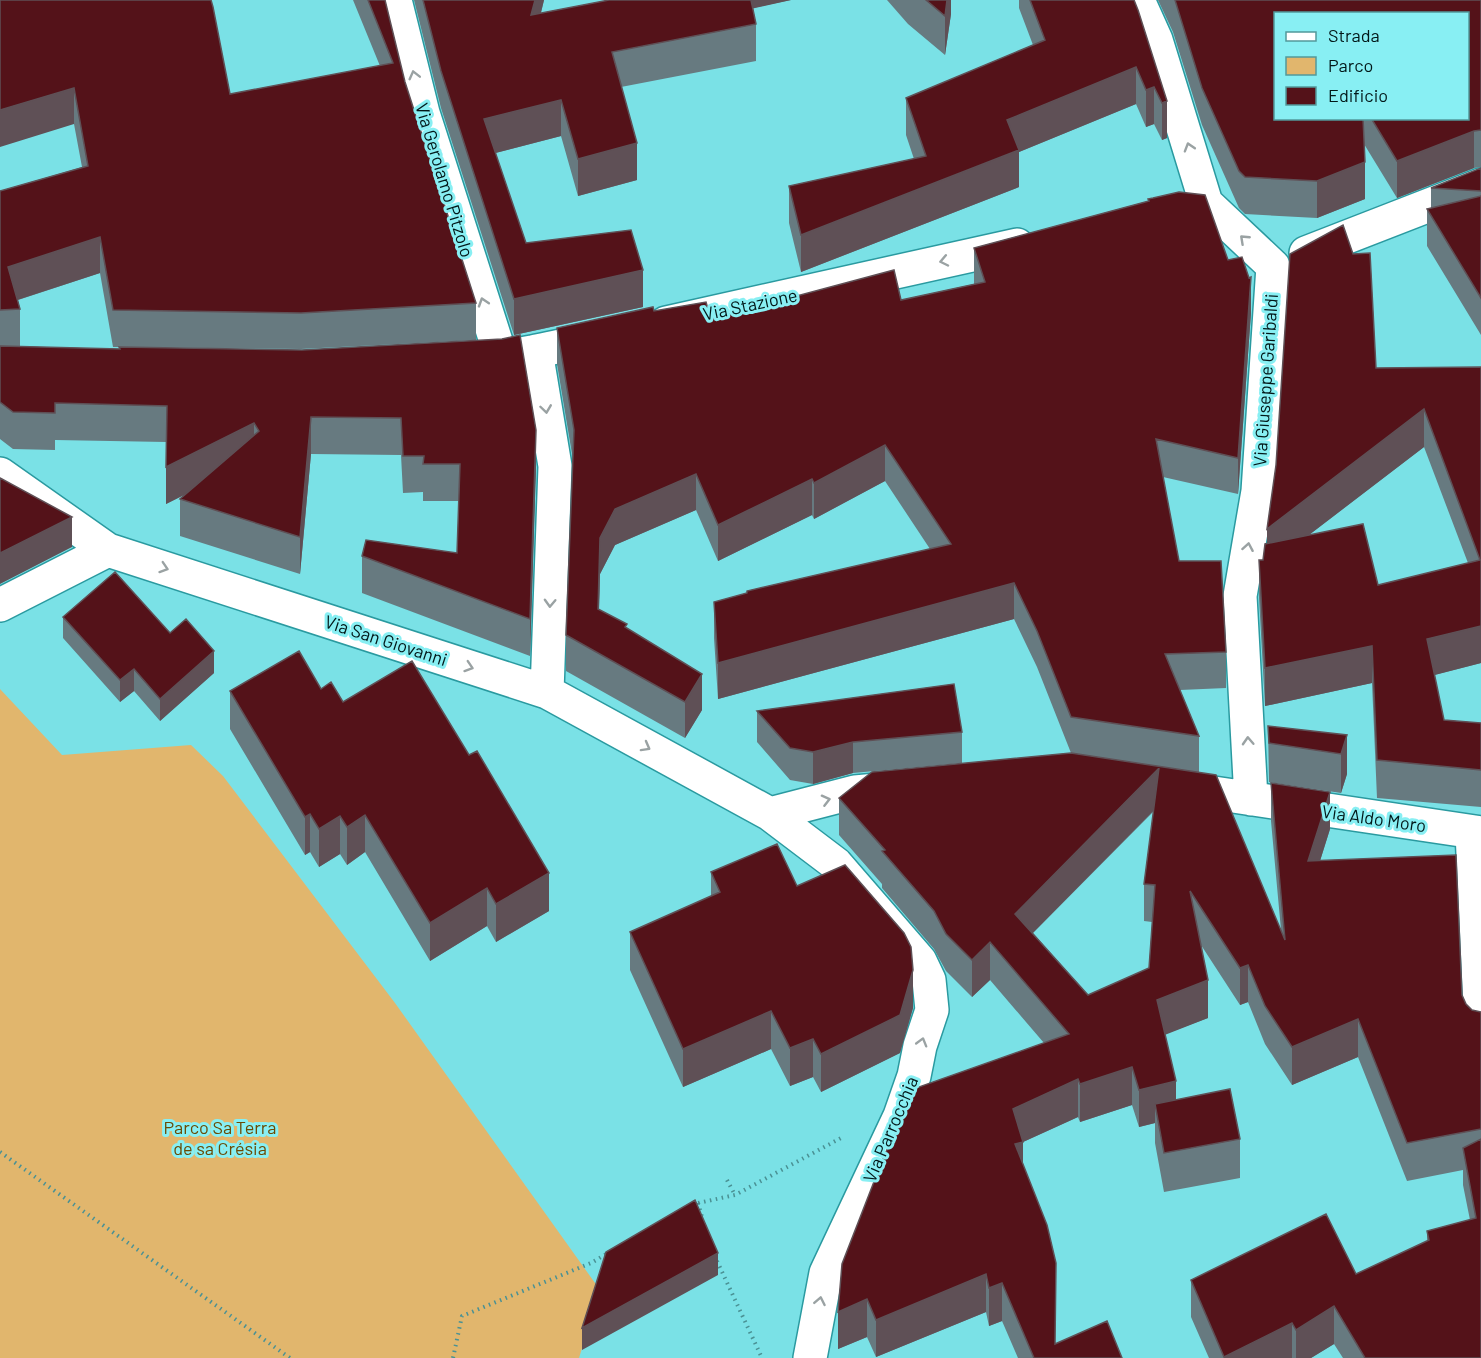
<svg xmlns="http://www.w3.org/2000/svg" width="1481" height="1358" viewBox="0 0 1481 1358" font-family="Barlow,sans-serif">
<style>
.green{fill:#e1b66d}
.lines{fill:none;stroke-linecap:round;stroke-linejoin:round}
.street-casing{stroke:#2a9aa0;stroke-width:36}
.path{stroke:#4a9194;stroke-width:4;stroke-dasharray:1.5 4.5;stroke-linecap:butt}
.street{stroke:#fff;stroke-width:33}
.wall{fill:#677a80;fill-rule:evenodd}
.shaded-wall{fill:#5f5056}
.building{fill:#541219;stroke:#5f5056;stroke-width:1.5;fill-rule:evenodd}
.oneway{stroke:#9aa2a3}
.labels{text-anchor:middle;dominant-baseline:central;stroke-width:6;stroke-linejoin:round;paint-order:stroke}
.street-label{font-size:18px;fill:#021718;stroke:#88eff3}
.park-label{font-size:18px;fill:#6a4a04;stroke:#88eff3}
</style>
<rect width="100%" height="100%" fill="#7ae1e6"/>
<path class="green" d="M0,689L62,755L191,745L223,776L395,1003L600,1290L579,1358H0Z"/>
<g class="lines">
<g class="street-casing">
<path id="street" d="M395,0L423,113L501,357
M1138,0L1156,40L1206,203L1273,266L1258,491L1240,596L1251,799
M1306,253L1481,185
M666,323L1017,245
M536,351L555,466L547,692
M481,359C521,356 561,346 601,337
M0,474L108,550L547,692L770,814L836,864L920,961L929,980L932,1010L920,1046L914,1076L900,1116L826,1273L810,1358
M0,605L108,550
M1180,788L1481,833
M770,814L855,792L888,789
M1472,832L1481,1031"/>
</g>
<path class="path" d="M0,1152L290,1358
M727,1180L735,1195
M698,1203L702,1217
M693,1206L698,1203L735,1195L841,1138
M717,1261L762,1358
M453,1358L462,1316L591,1263L608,1253"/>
<use href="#street" class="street"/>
</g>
<path class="wall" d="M0,0L230,94L380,66L353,0H385L405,82L476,303V340L301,349L113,347L100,273L18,300L20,309V346H10L119,349L302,350L536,467L530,656L362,593V556L457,553L459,501H423V492L403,493L401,455L311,454L300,574L180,536V499L186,494L166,504V442L55,440V450L13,449L0,439V191L82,167L74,124Z
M414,0H544L541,13L609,0H791L753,8L756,24V61L621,87L637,180L578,196L561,136L495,153L526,243L643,307L514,335L441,108Z
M887,0H951V14L945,55L908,24Z
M1019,0H1134L1167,101V138L1162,140L1154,124L1146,127L1136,104L1019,152V187L801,272L789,223V186L914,159L906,135V98L1033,45L1019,8Z
M1158,0H1481V167L1474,168L1397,198L1364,144L1365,199L1317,218L1245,214L1239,208L1202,125L1173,32ZM1467,14V118H1275Z
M1481,168V335L1427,246V209L1431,208V188Z
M1148,199L1228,260L1251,313L1238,494L1163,477L1179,561L1226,652V688L1180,690L1199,736V772L1281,930L1271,821V783L1330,829L1320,861L1462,995L1466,1004L1472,1010L1481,1012V1358H1343L1334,1344L1311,1358H1209L1191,1317V1280L1356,1274L1427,1241V1231L1470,1220L1463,1185V1170L1407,1181L1358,1057L1292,1085L1265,1044L1248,1002L1240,1005L1201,945L1208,1018L1165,1034L1176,1100L1240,1139V1178L1164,1192L1155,1143V1123L1139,1127L1132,1105L1080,1122L1078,1117L1023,1142V1166L1055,1344L1122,1358H1018L1002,1321L989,1326L986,1312L876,1357L867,1337L838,1349V1312L1044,1043L990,980L972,997L946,971L934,949L882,888V884L839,835V798L1071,753L1037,667L1014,619L718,699L714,638V602L747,593V591L930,549L885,481L814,519L812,515L718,561L696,510L615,545L600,574L599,609L627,628L702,710L685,738L566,671V635L573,460L557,364V328L654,311L711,319L901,300L974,284V248L1148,201ZM1154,811L1144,884V921L1152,922L1149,968L1088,995L1033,933Z
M1481,367V663L1434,675L1444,720L1481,723V807L1377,798L1372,683L1265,706L1259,598V560H1263L1267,543L1376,368ZM1424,447L1468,563L1378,585L1309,535Z
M63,617L170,633L214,673L160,721L134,691L120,702L63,638Z
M321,689L343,702L549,911L496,942L487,926L430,961L365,852L347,865L340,854L319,867L310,852L305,855L230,729V691Z
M757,711L962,732V763L853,773L813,784L790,780L757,742Z
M1268,726L1347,735V774L1341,793L1269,782Z
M711,872L797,886L913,1008L900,1053L821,1092L813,1077L790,1086L771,1049L683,1087L630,970V932L711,896Z"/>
<path class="shaded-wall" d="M535,0H544L531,52V15Z
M746,0H791L746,10Z
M947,0H951V14L945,55V16Z
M1136,67V104L1019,152V187L801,272V235L1007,120Z
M1154,87V124L1146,127V90Z
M74,88V124L0,147V110Z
M561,100V136L484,156V119Z
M1167,101V138L1162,140V103Z
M1474,131V168L1397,198V161Z
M637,143V180L578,196V159Z
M1365,162V199L1317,218V181Z
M100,237V273L8,303V267Z
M643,270V307L514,335V299Z
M1251,277V313L1238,494V458Z
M1424,409V447L1267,567V529Z
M311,417V454L300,574V537Z
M254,423V460L166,504V467Z
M536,430V467L530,656V619Z
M885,445V481L814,519V483Z
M696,474V510L615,545L600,574L598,645L600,538L615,509Z
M812,479V515L718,561V525Z
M72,517V547L0,584V553Z
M1014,583V619L718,699V663Z
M1481,626V663L1427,677V639Z
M1372,646V683L1265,706V668Z
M214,651V673L160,721V699Z
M134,669V691L120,702V680Z
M702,674V710L685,738V702Z
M1347,735V774L1341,793V754Z
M853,742V773L813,784V752Z
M1159,768V805L1015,951V914Z
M1330,792V829L1308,899V861Z
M310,814V852L305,855V817Z
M365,815V852L347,865V827Z
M340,816V854L319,867V829Z
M549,873V911L496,942V904Z
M487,888V926L430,961V923Z
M990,942V980L972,997V960Z
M1248,965V1002L1240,1005V968Z
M913,970V1008L900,1053L821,1092V1054Z
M1208,980V1018L1157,1038V1000Z
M771,1011V1049L683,1087V1049Z
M1358,1019V1057L1292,1085V1047Z
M813,1039V1077L790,1086V1048Z
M1132,1067V1105L1080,1122V1084Z
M1078,1079V1117L1023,1142V1179L1015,1145L1013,1109Z
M1176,1081V1119L1155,1104V1123L1139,1127V1090Z
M718,1253V1275L582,1350V1328Z
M986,1274V1312L876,1357V1320Z
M1002,1283V1321L989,1326V1288Z
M867,1299V1337L838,1349V1312Z
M1334,1306V1344L1311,1358H1296V1330Z
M1292,1323V1358H1224V1357Z"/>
<path class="building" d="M0,0H211L213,7L230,94L393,63L368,0H385L405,82L476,303L301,313L113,310L100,237L8,267L20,309L0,310V191L88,166L74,88L0,110Z
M423,0H535L531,15L609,0H751L756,24L612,52L637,143L578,159L561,100L484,119L526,243L631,230L643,270L514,299L441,71Z
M926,0H947L945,16Z
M1030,0H1134L1138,10L1167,101L1162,103L1154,87L1146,90L1136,67L1007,120L1019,150L801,235L789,186L926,156L906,98L1045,40Z
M1175,0H1481V130L1474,131L1397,161L1371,118H1467V14H1275V118H1363L1365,162L1317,181L1245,177L1239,171L1202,88Z
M1481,168V191L1431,188Z
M1179,192L1205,195L1228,260L1242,257L1249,278L1251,277L1238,458L1156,439L1179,561H1221L1226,652L1165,654L1199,736L1071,717L1037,631L1014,583L718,663L714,602L747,593V591L951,544L885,445L814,483L812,479L718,525L696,474L615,509L600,538L598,609L627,624L625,627L702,674L685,702L566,635L574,430L557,328L653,307L654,311L706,302L711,319L894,270L901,300L985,282L974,248L1149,201L1148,199L1153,198Z
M1481,196V298L1427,209Z
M1343,225L1353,254L1370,253L1376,368L1481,367V626L1427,639L1444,720L1481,723V770L1377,760L1372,646L1265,668L1259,560H1263L1265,544L1363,524L1378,585L1480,560L1424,409L1267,529L1276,465L1290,254Z
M520,335L536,430L530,619L362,556L366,540L457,553L460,464H423L424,456H403L401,418L311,417L300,537L180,499L259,431L254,423L166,467L167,406L55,403V413L13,412L0,402V346L120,349L119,347L302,350L502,339Z
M0,478L72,517L0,553Z
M115,572L170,633L186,619L214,651L160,699L134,669L120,680L63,617Z
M299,651L321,689L331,682L343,702L412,661L469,755L477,751L549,873L496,904L487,888L430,923L365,815L347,827L340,816L319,829L310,814L305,817L230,691Z
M954,684L962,732L853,742L813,752L790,748L757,711Z
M1268,726L1347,735L1341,754L1269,743Z
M1071,753L1216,775L1285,940L1271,783L1330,792L1308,861L1456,855L1462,995L1466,1004L1472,1010L1481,1012V1129L1407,1143L1358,1019L1292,1047L1265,1006L1248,965L1240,968L1190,891L1208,980L1157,1000L1176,1081L1139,1090L1132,1067L1080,1084L1078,1079L1013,1109L1023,1142L1015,1144L1047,1225L1056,1263L1055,1344L1107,1321L1122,1358H1034L1002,1283L989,1288L986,1274L876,1320L867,1299L838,1312L842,1264L884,1156L916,1088L1069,1034L990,942L972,960L946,934L934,911L882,851L885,850L839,798L872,772ZM1159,768L1144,884L1155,885L1149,968L1088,995L1015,914Z
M777,844L797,886L845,865L904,933L911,947L913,970L900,1015L821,1054L813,1039L790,1048L771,1011L683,1049L630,932L720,892L711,872Z
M1230,1089L1240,1139L1164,1153L1155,1104Z
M1481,1139V1358H1365L1334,1306L1296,1330L1292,1323L1224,1357L1191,1280L1326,1214L1356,1274L1429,1240L1427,1231L1476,1218L1463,1148Z
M695,1200L718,1253L582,1328L606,1252Z"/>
<defs><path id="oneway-chevron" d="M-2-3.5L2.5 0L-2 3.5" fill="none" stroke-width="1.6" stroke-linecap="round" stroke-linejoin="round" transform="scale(1.5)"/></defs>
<g class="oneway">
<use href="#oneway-chevron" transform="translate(414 75) rotate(-104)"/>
<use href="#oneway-chevron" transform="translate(1189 147) rotate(-107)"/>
<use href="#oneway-chevron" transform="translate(1244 239) rotate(-137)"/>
<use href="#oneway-chevron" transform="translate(944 261) rotate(168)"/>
<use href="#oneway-chevron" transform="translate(483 302) rotate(-108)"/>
<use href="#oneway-chevron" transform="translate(546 409) rotate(82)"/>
<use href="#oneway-chevron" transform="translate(1248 547) rotate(-80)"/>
<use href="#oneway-chevron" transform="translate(164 568) rotate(18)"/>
<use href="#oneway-chevron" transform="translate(550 603) rotate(92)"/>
<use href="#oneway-chevron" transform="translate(469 667) rotate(18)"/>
<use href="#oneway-chevron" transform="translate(1248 741) rotate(-93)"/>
<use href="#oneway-chevron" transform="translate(646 747) rotate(29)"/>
<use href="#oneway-chevron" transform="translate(826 800) rotate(-14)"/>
<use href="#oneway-chevron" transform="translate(922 1042) rotate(-74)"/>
<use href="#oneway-chevron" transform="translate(820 1301) rotate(-79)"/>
</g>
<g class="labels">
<g class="street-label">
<text transform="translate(445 180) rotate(73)">Via Gerolamo Pitzolo</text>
<text transform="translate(750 304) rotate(-12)">Via Stazione</text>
<text transform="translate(1265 380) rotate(-86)">Via Giuseppe Garibaldi</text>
<text transform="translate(386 640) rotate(18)">Via San Giovanni</text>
<text transform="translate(1374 818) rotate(8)">Via Aldo Moro</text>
<text transform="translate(890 1129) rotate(-67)">Via Parrocchia</text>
</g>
<g class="park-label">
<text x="220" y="1127">Parco Sa Terra<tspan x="220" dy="21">de sa Crésia</tspan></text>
</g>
</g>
<rect x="1274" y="12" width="195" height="108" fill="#88eff3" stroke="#52999b" stroke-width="1.5"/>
<rect x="1286" y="32" width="30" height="9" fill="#ffffff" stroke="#52999b" stroke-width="1.5"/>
<text x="1328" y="42" font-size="18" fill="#021718">Strada</text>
<rect x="1286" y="57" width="30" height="18" fill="#e1b66d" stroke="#52999b" stroke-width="1.5"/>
<text x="1328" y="72" font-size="18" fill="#021718">Parco</text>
<rect x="1286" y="87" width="30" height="18" fill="#541219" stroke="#52999b" stroke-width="1.5"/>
<text x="1328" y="102" font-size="18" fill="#021718">Edificio</text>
</svg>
